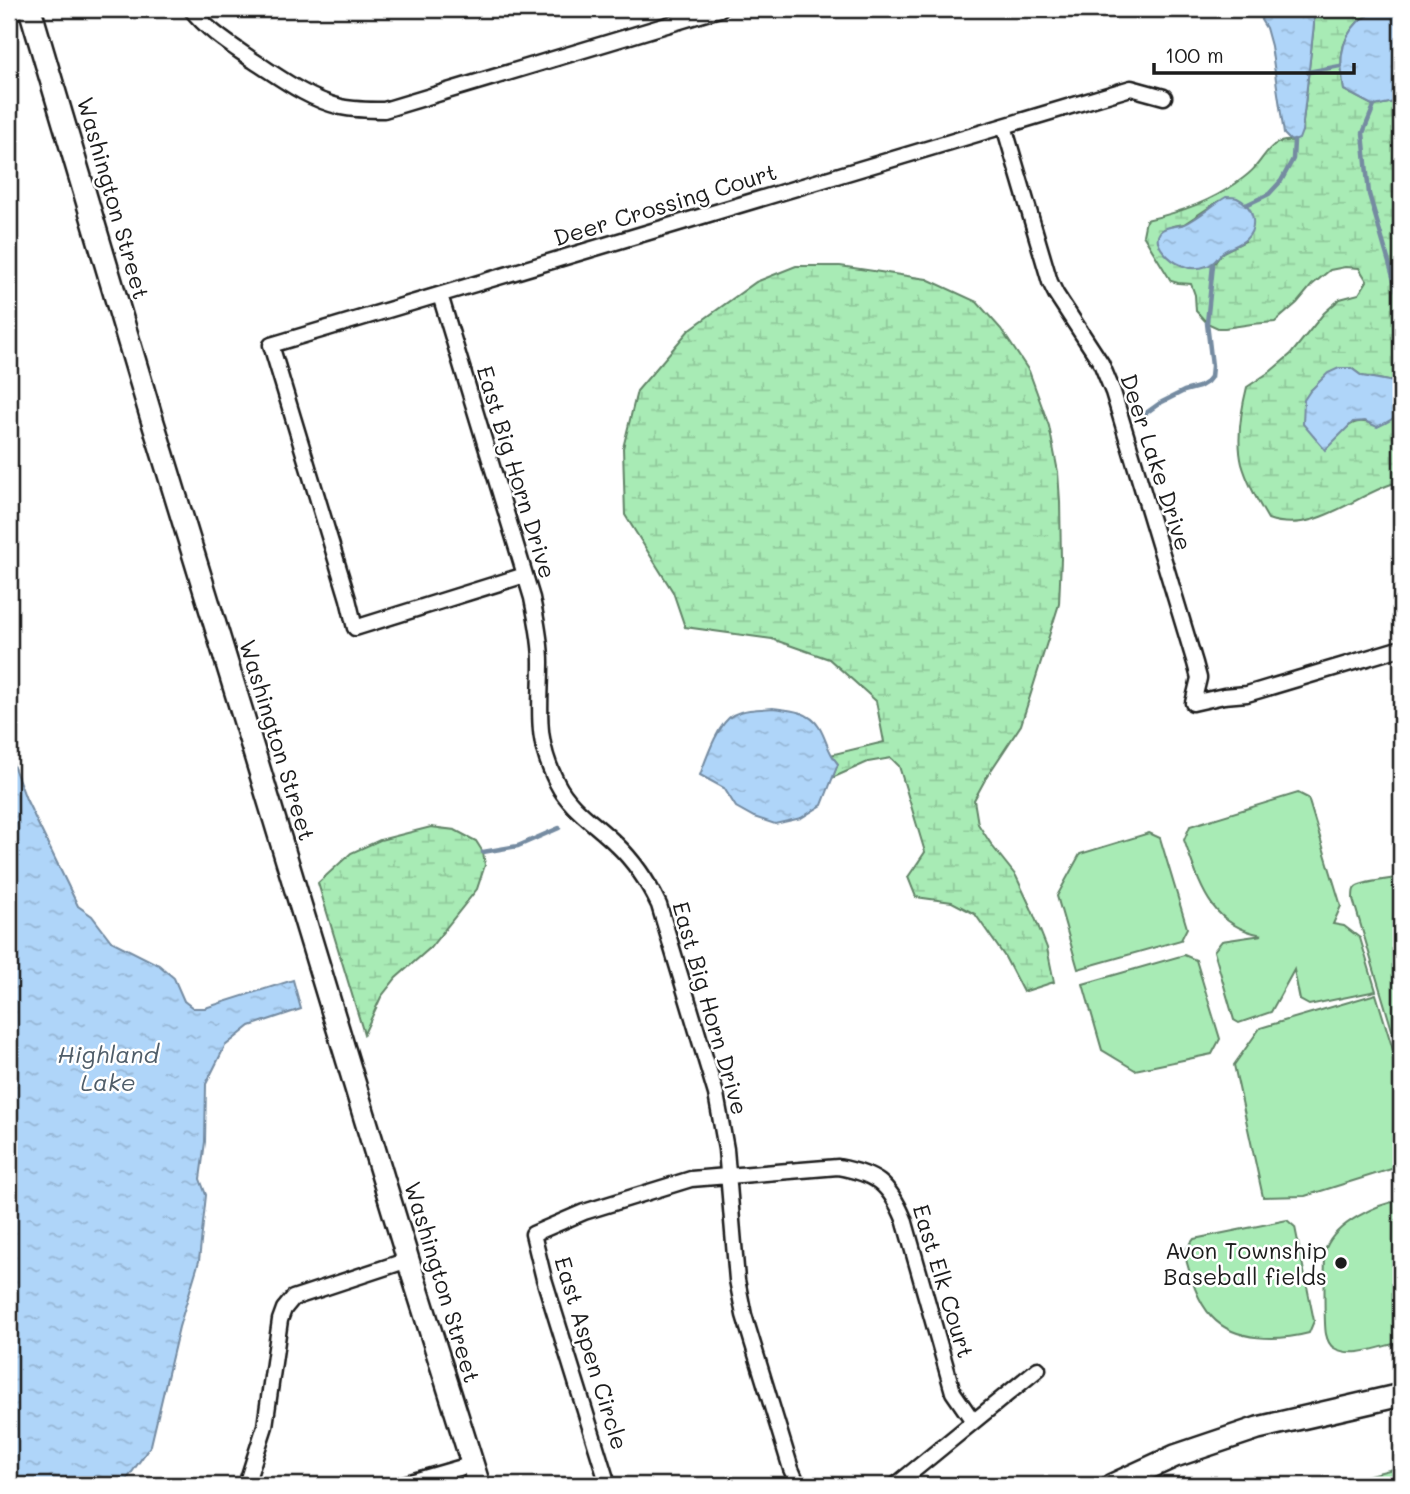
<svg xmlns="http://www.w3.org/2000/svg" width="1410" height="1494" viewBox="0 0 1410 1494" font-family="Mali,sans-serif">
<style>
.wetland{fill:url(#wetland-marsh);stroke:#628468;stroke-width:2;fill-rule:evenodd}
.park{fill:#a8ebb5;stroke:#628468;stroke-width:2}
.water{fill:url(#water-ripples);stroke:#748ba1;stroke-width:2}
.lines{fill:none;stroke-linecap:round;stroke-linejoin:round}
.stream{stroke:#748ba1;stroke-width:4.5}
.minor-casing{stroke:#1c1c1c;stroke-width:19}
.secondary-casing{stroke:#1c1c1c;stroke-width:26}
.minor{stroke:#fff;stroke-width:14}
.secondary{stroke:#fff;stroke-width:21}
.poi-dot{fill:#1c1c1c;stroke:#fff;stroke-width:2.5}
.labels{text-anchor:middle;dominant-baseline:central;stroke-width:5;stroke-linejoin:round;paint-order:stroke}
.street-label{font-size:23px;fill:#1c1c1c;stroke:#fff}
.poi-label{font-size:23px;fill:#1c1c1c;stroke:#fff;text-anchor:end}
.water-label{font-size:24px;font-style:italic;fill:#4f5d69;stroke:#fff}
</style>
<defs>
<pattern id="wetland-marsh" width="20" height="14" patternUnits="userSpaceOnUse" patternTransform="scale(1.75)"><rect width="20" height="14" fill="#a8ebb5"/><path d="M1 5h8M5 5V1M11 12h8M15 12V8" fill="none" stroke="#90c99b"/></pattern>
<pattern id="water-ripples" width="26" height="14" patternUnits="userSpaceOnUse" patternTransform="scale(1.75)"><rect width="26" height="14" fill="#afd5f9"/><path d="M2 4q2-2 4 0t4 0M15 11q2-2 4 0t4 0" fill="none" stroke="#96b6d5"/></pattern>
</defs>
<rect width="100%" height="100%" fill="#fff"/>
<filter id="ink" filterUnits="userSpaceOnUse"><feTurbulence type="fractalNoise" baseFrequency=".0143" numOctaves="2"/><feDisplacementMap in="SourceGraphic" scale="14" xChannelSelector="R" yChannelSelector="G"/><feConvolveMatrix kernelMatrix="1 2 1 2 8 2 1 2 1" color-interpolation-filters="sRGB"/></filter>
<g filter="url(#ink)">
<path class="wetland" d="M1314,9H1382C1374,13 1364,16 1358,22C1338,42 1340,64 1344,90L1374,106L1399,101L1401,102V390L1394,382L1362,376L1351,368L1316,386L1310,391L1343,431C1353,421 1360,420 1373,424L1400,411L1401,409V481C1357,492 1316,536 1268,519C1258,502 1247,482 1242,464C1236,439 1241,411 1247,387L1271,371L1291,354L1324,313L1340,299L1359,294L1367,281L1359,268L1345,267L1330,270L1312,285L1297,303L1275,322L1252,324L1225,328H1218L1207,323L1196,311L1195,295L1191,284L1178,283L1171,281L1143,235L1146,220C1178,213 1208,203 1235,184C1242,179 1251,173 1256,166C1268,152 1271,139 1294,141L1302,131L1314,24ZM1219,201L1245,241L1223,252L1213,265L1173,226L1184,224Z
M796,266H840L927,279L977,302L1001,329L1029,371L1049,426L1058,472L1060,501L1061,559L1059,604L1021,725L986,778L974,800L978,824L993,847L1016,876L1031,908L1047,948L1054,982L1023,992L1005,957L975,914L952,902L916,897L908,877L925,852L899,766L891,758L868,762L832,778L838,764L830,755L884,742L876,701L829,659L772,639L685,627L673,592L625,515L623,448L637,391L689,330L756,282Z
M431,827L455,830L476,841L483,852L485,865L477,889L430,948L396,978L381,997L364,1034L318,883L351,853L380,840Z
M1401,1467V1485H1330Z"/>
<path class="park" d="M1298,793L1308,798L1341,906L1333,924L1344,926L1360,938L1376,991L1309,1005L1300,1000L1294,970L1271,1012L1239,1023L1234,1020L1214,951L1222,941L1262,935C1209,925 1200,884 1184,840L1190,826Z
M1149,833L1160,838L1187,928L1181,940L1078,969L1057,896L1080,854Z
M1401,877V1060L1353,899C1353,897 1353,889 1355,888C1358,882 1393,879 1401,877Z
M1184,955L1196,960L1220,1039L1212,1054L1135,1070L1102,1050L1083,984Z
M1376,994L1401,1076V1166L1305,1196L1263,1197L1234,1065L1260,1028Z
M1401,1200V1342C1382,1346 1352,1359 1334,1348C1329,1345 1327,1339 1326,1334C1324,1326 1324,1254 1326,1248C1336,1223 1377,1204 1401,1200Z
M1287,1220L1295,1227L1314,1321L1309,1333C1279,1341 1235,1342 1212,1317C1196,1300 1190,1274 1184,1252L1194,1239Z"/>
<path class="water" d="M1268,9H1314V24L1302,131L1299,139L1294,141L1290,140L1284,134L1271,46L1266,28L1261,20L1262,14Z
M1382,9H1401V102L1399,101L1374,106L1344,90C1340,64 1338,42 1358,22C1364,16 1374,13 1382,9Z
M1226,197C1230,197 1234,197 1237,198C1253,205 1259,226 1246,239C1240,245 1230,247 1223,252C1217,257 1215,264 1207,266C1199,269 1189,269 1181,265C1171,261 1151,244 1160,232C1165,225 1178,227 1185,224C1200,217 1212,205 1226,197Z
M1339,368H1351L1362,376L1394,382L1401,390C1401,414 1400,417 1377,427L1365,421L1353,422L1325,450L1303,424L1304,400L1310,391L1328,373Z
M773,708C790,710 809,711 819,727C827,740 827,751 838,764L822,805L801,818L775,824L754,817L736,807L724,788L700,775C706,759 718,723 733,715C745,709 760,709 773,708Z
M9,754L26,799L78,906L92,916L111,941L159,965L174,978L184,1001L193,1008H205L293,980L301,1009L250,1026L225,1046L206,1084L205,1142L200,1179L206,1195L199,1261L179,1327L151,1445L123,1485H9Z"/>
<g class="lines">
<path class="stream" d="M1308,72L1340,66
M1374,106L1363,133L1369,194L1401,304
M1246,205L1269,194L1281,181L1293,159L1294,141
M1394,382L1401,369
M1139,418L1160,403L1184,391L1199,387L1207,382L1211,377L1212,366L1207,323L1213,265
M483,852L518,846L559,828"/>
<g class="minor-casing">
<path id="minor" d="M191,9C208,31 231,45 254,61C282,79 308,99 341,107C355,110 370,110 384,110L720,9
M9,13L22,9
M1004,126L1050,282L1056,294L1101,363L1113,392L1195,663L1199,678L1193,703L1224,696L1247,694L1401,648
M440,295L532,598C536,619 541,640 541,662C541,709 534,738 557,783C570,809 596,824 616,844C635,862 648,882 659,905L716,1094L726,1149L737,1280L744,1315L791,1469L798,1485
M525,575L355,628L348,599L271,345L1131,88L1164,97
M246,1485L265,1426L280,1320L284,1309L293,1298L408,1260
M400,1485L473,1464
M608,1485L544,1279L533,1234L584,1212L691,1179L838,1167C876,1174 889,1183 904,1219L953,1392L973,1421
M896,1485L1038,1369"/>
</g>
<g class="secondary-casing">
<path id="secondary" d="M30,9L151,416L241,709L408,1260L479,1485
M1112,1485L1175,1456L1258,1428L1401,1395"/>
</g>
<use href="#minor" class="minor"/>
<use href="#secondary" class="secondary"/>
</g>
</g>
<circle class="poi-dot" cx="1341" cy="1263" r="7"/>
<g class="labels">
<g class="street-label">
<text transform="translate(114 198) rotate(74)">Washington Street</text>
<text transform="translate(665 204) rotate(-17)">Deer Crossing Court</text>
<text transform="translate(1157 462) rotate(72)">Deer Lake Drive</text>
<text transform="translate(517 472) rotate(73)">East Big Horn Drive</text>
<text transform="translate(278 740) rotate(73)">Washington Street</text>
<text transform="translate(711 1008) rotate(74)">East Big Horn Drive</text>
<text transform="translate(944 1281) rotate(73)">East Elk Court</text>
<text transform="translate(443 1282) rotate(73)">Washington Street</text>
<text transform="translate(592 1353) rotate(73)">East Aspen Circle</text>
</g>
<g class="poi-label">
<text x="1327" y="1250">Avon Township<tspan x="1327" dy="26">Baseball fields</tspan></text>
</g>
<g class="water-label">
<text x="108" y="1053">Highland<tspan x="108" dy="28">Lake</tspan></text>
</g>
</g>
<rect width="1410" height="1494" fill="none" stroke="#fff" stroke-width="35"/>
<rect x="18" y="18" width="1375" height="1459" fill="none" stroke="#1c1c1c" stroke-width="2.5" filter="url(#ink)"/>
<path d="M1154 63v10h200v-10" fill="none" stroke="#1c1c1c" stroke-width="3.5"/>
<text x="1165" y="63" font-size="21" fill="#1c1c1c" stroke="#ffffff" stroke-width="5" paint-order="stroke">100 m</text>
</svg>
